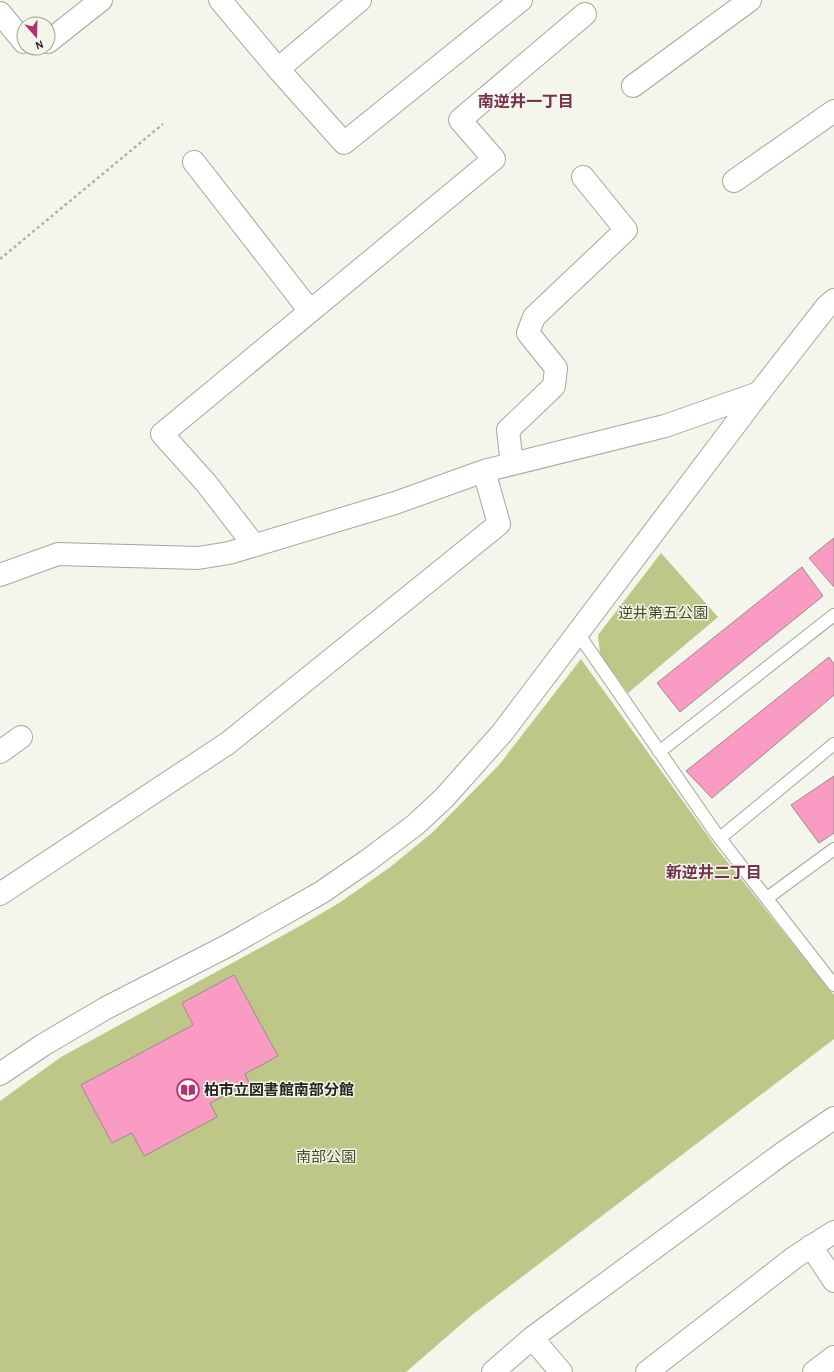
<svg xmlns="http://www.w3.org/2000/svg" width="834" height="1372" viewBox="0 0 834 1372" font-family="'Alegreya Sans','Noto Sans JP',sans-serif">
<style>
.green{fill:#bfc788}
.building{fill:#fa9bc3;stroke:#958b8f}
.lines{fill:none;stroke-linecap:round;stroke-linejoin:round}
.service-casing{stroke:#a6a79e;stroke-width:14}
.minor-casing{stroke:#a6a79e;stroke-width:24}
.tertiary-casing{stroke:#a6a79e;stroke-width:24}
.path{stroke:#b1b1aa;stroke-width:2.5;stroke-dasharray:3 3;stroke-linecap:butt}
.service{stroke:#fff;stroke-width:12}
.minor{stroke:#fff;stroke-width:22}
.tertiary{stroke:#fff;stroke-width:22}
.labels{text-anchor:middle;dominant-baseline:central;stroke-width:3;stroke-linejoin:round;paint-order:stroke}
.park-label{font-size:15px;fill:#464a21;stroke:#f4f5eb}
.poi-label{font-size:15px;font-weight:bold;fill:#242421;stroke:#f4f5eb;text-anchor:start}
.neighbourhood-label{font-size:16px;font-weight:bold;fill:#73314f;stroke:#f4f5eb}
</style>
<rect width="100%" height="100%" fill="#f4f5eb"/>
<path class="green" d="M661,553L718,617L628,693L600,654L598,635Z
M581,659L718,850L834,995V1039L472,1315L406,1372H0V1101L61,1057L300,926L339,903L389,868L433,832L499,765Z"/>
<path class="building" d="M834,538V587L809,558Z
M802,567L823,596L680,712L657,683Z
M829,657L834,664V695L712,798L686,771Z
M834,776V833L819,843L791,805Z
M234,975L278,1056L245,1074L249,1083L210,1103L217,1117L144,1156L132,1133L112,1143L81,1085L193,1025L182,1003Z"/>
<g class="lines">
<g class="service-casing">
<path id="service" d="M577,632L715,832L834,985
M659,752L834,615
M720,838L834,744
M767,898L834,849"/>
</g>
<g class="minor-casing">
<path id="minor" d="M220,0L278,69L360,0
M0,13L24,42
M48,42L101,0
M278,69L344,143L521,0
M633,86L750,0
M194,162L310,311
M734,181L834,111
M512,464L508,430L554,386L556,368L528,333L534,317L626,230L583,177
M254,545L206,483L162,434L494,159L460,120L585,14
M0,575L58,554L198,558L229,553L395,503L484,471L665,426L759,393
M0,752L21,737
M0,894L228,743L499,524L484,471
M811,1246L834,1281
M532,1338L561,1372
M493,1372L532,1338L783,1153L834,1118
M647,1372L795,1257L834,1232
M814,1372L834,1357"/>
</g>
<g class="tertiary-casing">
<path id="tertiary" d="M0,1074L43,1045L106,1008L229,945L322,892L367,861L415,825L444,798L502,733L759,393L827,306L834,300"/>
</g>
<path class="path" d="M0,259L163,124"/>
<use href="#service" class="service"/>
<use href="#minor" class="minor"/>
<use href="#tertiary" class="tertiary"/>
</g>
<defs>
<g id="library-ring" transform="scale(1.15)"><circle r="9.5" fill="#f4f5eb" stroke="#b32e73" stroke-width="1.5"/><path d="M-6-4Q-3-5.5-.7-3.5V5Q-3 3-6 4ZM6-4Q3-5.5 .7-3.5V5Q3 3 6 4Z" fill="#b32e73"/></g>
</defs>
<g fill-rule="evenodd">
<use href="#library-ring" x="188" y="1090"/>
</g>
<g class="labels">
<g class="park-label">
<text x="663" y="613">逆井第五公園</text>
<text x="326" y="1157">南部公園</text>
</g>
<g class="poi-label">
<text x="204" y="1090">柏市立図書館南部分館</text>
</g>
<g class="neighbourhood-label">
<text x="526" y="102">南逆井一丁目</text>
<text x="714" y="873">新逆井二丁目</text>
</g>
</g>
<g transform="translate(36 36) rotate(160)"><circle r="19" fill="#f4f5eb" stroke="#a1a19a"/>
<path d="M0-3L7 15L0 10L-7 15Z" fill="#b32e73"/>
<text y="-6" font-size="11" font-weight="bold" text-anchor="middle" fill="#242421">N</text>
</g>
</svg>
